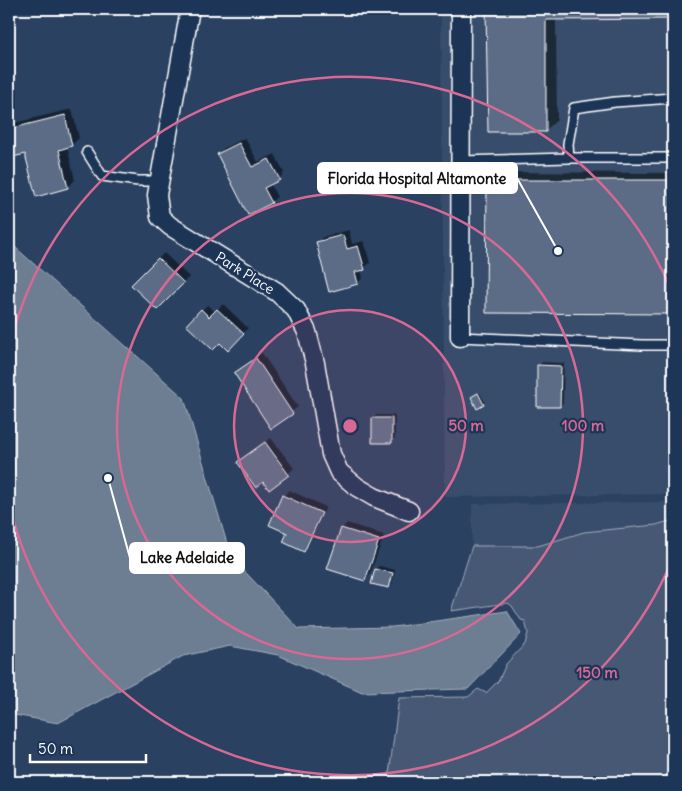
<svg xmlns="http://www.w3.org/2000/svg" width="682" height="791" viewBox="0 0 682 791" font-family="Delius,sans-serif">
<style>
.built{fill:#394e6c}
.green{fill:#465975;stroke:#a2acba}
.water{fill:#6d7d92;stroke:#a7b1be}
.shadow{fill:#0007}
.building{fill:#5b6c86;stroke:#fff}
.lines{fill:none;stroke-linecap:round;stroke-linejoin:round}
.lane-casing{stroke:#fff;stroke-width:12}
.street-casing{stroke:#fff;stroke-width:21}
.lane{stroke:#1d3557;stroke-width:9}
.street{stroke:#1d3557;stroke-width:18}
.ring{fill:none;stroke:#d76994;stroke-width:2.5}
.labels{text-anchor:middle;dominant-baseline:central;stroke-width:4.5;stroke-linejoin:round;paint-order:stroke}
.street-label{font-size:14px;fill:#fff;stroke:#1d3557}
.centre{fill:#d76994;stroke:#1d3557;stroke-width:2.5}
.ring-label{font-size:15px;text-anchor:middle;font-weight:bold;fill:#d76994;stroke:#1d3557;stroke-width:4.5;stroke-linejoin:round;paint-order:stroke}
.leader{fill:none;stroke:#fff;stroke-width:2}
.callout-dot{fill:#fff;stroke:#1d3557;stroke-width:2}
.callout{fill:#fff;stroke:#fff;stroke-width:2}
.callout-label{font-size:15px;text-anchor:middle;font-weight:bold;fill:#111}
</style>
<rect width="100%" height="100%" fill="#2a4161"/>
<filter id="ink" filterUnits="userSpaceOnUse"><feTurbulence type="fractalNoise" baseFrequency=".02" numOctaves="2"/><feDisplacementMap in="SourceGraphic" scale="10" xChannelSelector="R" yChannelSelector="G"/><feConvolveMatrix kernelMatrix="1 2 1 2 8 2 1 2 1" color-interpolation-filters="sRGB"/></filter>
<g filter="url(#ink)">
<path class="built" d="M441,9H673V494L445,497Z
M673,502V520L656,525L584,532L538,546H472V504Z"/>
<path class="green" d="M673,520V782H388L399,698L468,697L478,689L486,693L499,680L506,664L525,644L528,633L525,621L521,620L512,606L508,603L451,611L472,546H538L584,532L656,525Z"/>
<path class="water" d="M9,239L16,248L184,398L231,557L299,629L393,627L507,611L521,634L468,689L362,692L278,655L230,646L183,656L58,723L9,714Z"/>
<path class="shadow" d="M488,9H673V18L556,19L557,120L546,130L489,131Z
M72,109L79,138L72,145L67,146L75,180L68,187L26,153L9,157V125L10,124Z
M245,138L258,162L275,154L284,173L279,179L270,183L277,197L271,202L219,154L224,148Z
M496,172L673,173V312H487L488,180Z
M349,230L352,244L364,241L370,263L361,270L363,278L357,283L317,243L323,237Z
M164,253L189,277L157,308L133,285Z
M223,304L248,328L228,349L220,341L188,325L207,305L215,312Z
M262,353L298,407L271,427L235,373Z
M542,362L564,363L563,403L560,406L539,366Z
M480,393L485,402L483,404L474,396Z
M376,415H395V438L391,442L373,419Z
M271,438L294,468L288,474L244,457Z
M289,490L326,507L309,544L304,550L288,532L284,496Z
M347,523L384,535L370,574L365,580L329,568L342,528Z
M379,566L395,570L392,583L388,587L376,569Z"/>
<path class="building" d="M486,9H673V19L546,20V132H488Z
M65,115L72,146L59,150L68,188L36,197L25,154L9,158V129Z
M239,143L252,167L269,159L280,180L264,188L272,203L248,215L217,154Z
M487,180H673V314L486,313Z
M343,235L347,249L358,246L365,270L355,272L358,284L329,292L316,242Z
M158,258L184,283L157,310L131,285Z
M201,309L209,317L217,309L244,334L228,351L220,343L213,350L186,325Z
M256,358L293,414L271,429L234,373Z
M537,365L561,366L560,407H537Z
M478,393L484,405L477,409L471,397Z
M372,418H392V443H372Z
M265,442L289,475L269,490L263,482L256,488L237,462Z
M282,495L322,513L304,552L283,542L287,533L269,525Z
M341,528L379,540L365,581L327,569Z
M375,569L393,573L389,588L371,584Z"/>
<g class="lines">
<g class="lane-casing">
<path id="lane" d="M87,152L102,176L138,181H159
M569,158L568,144L574,108L615,102L673,98
M461,161L569,158H673
M460,337L642,345H673"/>
</g>
<g class="street-casing">
<path id="street" d="M190,9L157,195L160,217L170,226L277,292L296,310L307,332L315,363L331,454L339,472L357,487L374,497L409,511
M460,337L461,9"/>
</g>
<use href="#lane" class="lane"/>
<use href="#street" class="street"/>
</g>
</g>
<circle cx="350" cy="426" r="116" fill="#d76994" fill-opacity=".12"/>
<g class="ring">
<circle cx="350" cy="426" r="116"/>
<circle cx="350" cy="426" r="233"/>
<path d="M672 560A349 349 0 0 1 9 502M9 350A349 349 0 0 1 672 292"/>
</g>
<g class="labels">
<g class="street-label">
<text transform="translate(245 273) rotate(32)">Park Place</text>
</g>
</g>
<circle cx="350" cy="426" r="8" class="centre"/>
<g class="ring-label">
<text x="466" y="431">50 m</text>
<text x="583" y="431">100 m</text>
<text x="597" y="678">150 m</text>
</g>
<path class="leader" d="M558 251L517 178M108 478L130 558"/>
<g class="callout-dot">
<circle cx="558" cy="251" r="5"/>
<circle cx="108" cy="478" r="5"/>
</g>
<g class="callout">
<rect x="318" y="163" width="199" height="30" rx="5"/>
<rect x="130" y="543" width="114" height="30" rx="5"/>
</g>
<g class="callout-label">
<text x="417" y="184">Florida Hospital Altamonte</text>
<text x="187" y="563">Lake Adelaide</text>
</g>
<rect width="682" height="791" fill="none" stroke="#1d3557" stroke-width="30"/>
<rect x="15" y="15" width="652" height="761" fill="none" stroke="#fff" stroke-width="2" filter="url(#ink)"/>
<path d="M30 754v8h116v-8" fill="none" stroke="#ffffff" stroke-width="2.5"/>
<text x="38" y="754" font-size="15" fill="#ffffff" stroke="#1d3557" stroke-width="4" paint-order="stroke">50 m</text>
</svg>
